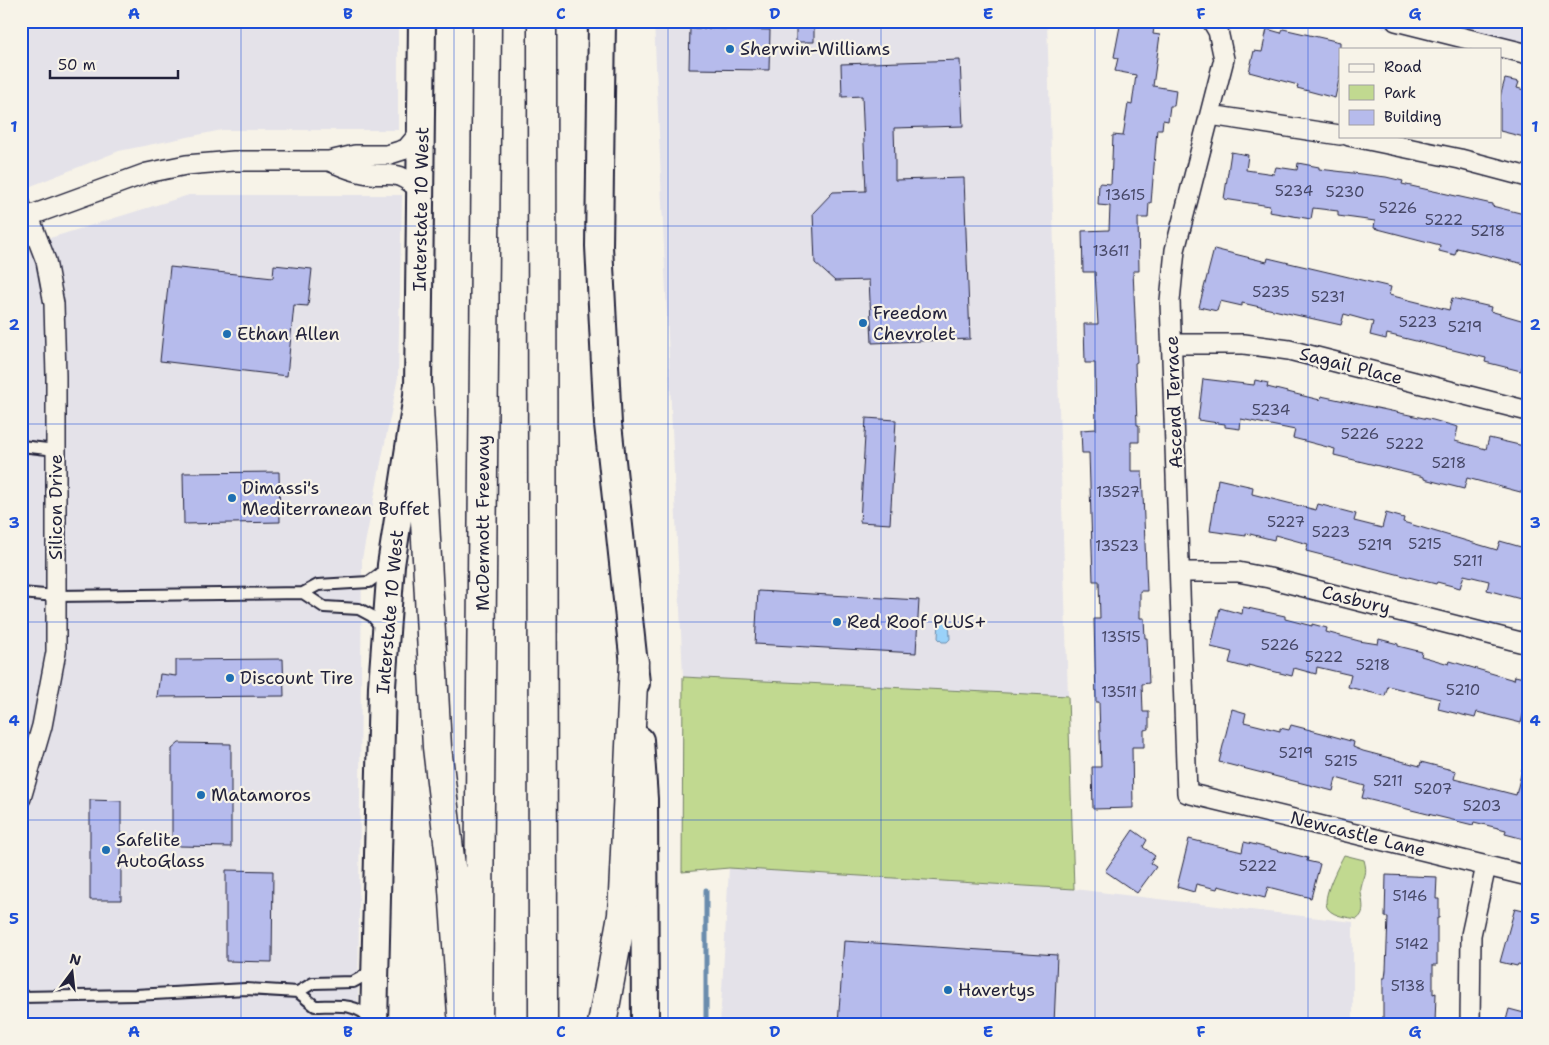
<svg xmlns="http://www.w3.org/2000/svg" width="1549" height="1045" viewBox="0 0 1549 1045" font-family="'Shantell Sans',sans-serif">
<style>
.built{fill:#e4e2e9}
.green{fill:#c1d990;stroke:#727e66}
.water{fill:#9ad2f9;stroke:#6a8cad}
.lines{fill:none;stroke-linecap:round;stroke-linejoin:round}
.stream{stroke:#6a8cad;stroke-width:5}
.building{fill:#b6bbec;stroke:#22223b}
.service-casing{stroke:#22223b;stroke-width:14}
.minor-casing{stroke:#22223b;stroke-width:22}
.secondary-casing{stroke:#22223b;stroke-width:30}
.motorway-casing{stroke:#22223b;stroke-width:31}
.service{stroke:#f7f3e8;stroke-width:10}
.minor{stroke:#f7f3e8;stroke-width:19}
.secondary{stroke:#f7f3e8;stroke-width:26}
.motorway{stroke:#f7f3e8;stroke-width:28}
.grid{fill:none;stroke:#1d4ed8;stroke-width:1;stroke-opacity:0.55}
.poi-dot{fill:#1f6fb2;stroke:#f7f3e8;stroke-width:2}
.labels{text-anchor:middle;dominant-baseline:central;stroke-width:4.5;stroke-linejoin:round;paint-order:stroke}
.number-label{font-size:15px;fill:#474867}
.poi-label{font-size:18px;fill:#22223b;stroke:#f7f3e8;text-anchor:start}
.street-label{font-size:18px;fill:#22223b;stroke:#f7f3e8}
.neatline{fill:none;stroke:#1d4ed8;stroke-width:2}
.grid-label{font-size:16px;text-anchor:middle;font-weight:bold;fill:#1d4ed8}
</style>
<rect width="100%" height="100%" fill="#f7f3e8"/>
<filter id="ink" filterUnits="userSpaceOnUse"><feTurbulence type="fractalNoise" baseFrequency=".02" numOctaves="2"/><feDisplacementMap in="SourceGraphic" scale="10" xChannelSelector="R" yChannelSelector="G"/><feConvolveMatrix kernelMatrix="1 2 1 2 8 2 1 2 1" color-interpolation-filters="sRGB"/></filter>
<g filter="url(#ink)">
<path class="built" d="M21,21H398V130H222L119,151L21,190Z
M654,21H1047L1068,696L683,677Z
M1357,21H1528V64L1500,57V49H1468Z
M189,195H402L398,377L362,559L358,1024H21V247Z
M729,868L1074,889L1353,922V1024H720Z"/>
<path class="green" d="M683,677L1068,696L1074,889L729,868L682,872Z
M1344,855L1364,860C1368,874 1364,875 1361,888C1360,897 1368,912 1357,919C1348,917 1335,917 1328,909C1320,899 1339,865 1344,855Z"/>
<path class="water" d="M944,618L949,619L950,639L947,642H942L938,638L939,621Z"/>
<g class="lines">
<path class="stream" d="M706,1024V890"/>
</g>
<path class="building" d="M796,21H814V42H796Z
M1121,21H1155L1153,34L1160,35L1153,86L1176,90L1174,106H1170L1168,121L1163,120L1162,129H1157L1151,203H1149L1148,218H1138L1139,271H1133L1137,362L1135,363L1137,425H1139V442H1131V471H1142L1147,591H1140V618H1144L1145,638H1147L1149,683L1142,684L1143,712H1149V729L1144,730V747H1132L1133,808L1093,809L1092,767H1101L1099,702H1096L1094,619H1100L1099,581H1093L1089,453H1082L1081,430L1096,429L1095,363H1085L1084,324H1098L1095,272H1083L1082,231L1109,230L1110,206L1098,205L1099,183L1111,184L1113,135L1123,136L1128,104L1132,105L1136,75L1115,71L1118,58L1114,57Z
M690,28L770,30L769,70L689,69Z
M1267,29L1281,33L1283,29L1340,42V75L1335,98L1297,88L1298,85L1249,72L1254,51L1262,52Z
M960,60L963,126L894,128L895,162V180L964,178L970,339L872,343L869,280L835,281L815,263L813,213L833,192L866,191L862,96L842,97L841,64Z
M1505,79L1519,82L1517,88L1528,91V138L1500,131V97Z
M1231,152L1248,155L1246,170L1274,174L1276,167L1297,170L1298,163L1319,167V169L1386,177L1403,181L1402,184L1492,204V206L1528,215V265L1457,248L1455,255L1439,251L1440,245L1374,228L1375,221L1338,216V211L1313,208L1311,219L1269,212L1270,206L1224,199Z
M1214,249L1267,262L1268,258L1391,287L1389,295L1449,310L1452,298L1491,307L1490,311L1528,322V346L1521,371L1485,362L1486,358L1387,334L1386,339L1370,335L1373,322L1344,314L1341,325L1242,303V306L1220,301L1217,311L1199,307Z
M274,265L312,269L308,306L294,305L287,376L160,361L170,267L273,278Z
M1203,379L1254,385L1255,380L1268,383L1267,387L1320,400L1321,396L1433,420L1458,427L1455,441L1486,449L1489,438L1528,447V494L1467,478L1464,489L1424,479V477L1334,455L1335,449L1293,438L1295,430L1241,419L1240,429L1225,427V424L1198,420Z
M866,418L896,420L890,524L860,522Z
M279,472L280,522L184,524L183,473Z
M1218,479L1253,487L1252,494L1316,510L1318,504L1356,514L1354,521L1382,528L1386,513L1404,518L1403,522L1497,550L1500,541L1528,549V601L1487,590L1489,581L1464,575L1460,588L1437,582L1436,584L1306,551L1308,544L1275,535L1274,540L1246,533V536L1210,531Z
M758,591L919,600L916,653L755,644Z
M1243,607L1285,616V619L1312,626V624L1327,628L1326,632L1359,641L1378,644L1379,639L1398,644V646L1422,652L1421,656L1449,664L1450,661L1514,680L1515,676L1528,679V695L1521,723L1477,712L1475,718L1438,709L1440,699L1388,686L1385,696L1348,687L1351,675L1317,667L1316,674L1294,668L1292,676L1248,665V668L1229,663L1232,652L1211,647L1220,608L1242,614Z
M283,659L284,696L157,697L160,674L176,676V660Z
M1232,709L1246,713L1244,722L1280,731V728L1289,730L1291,725L1322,733L1354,742L1353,747L1363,751L1420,766L1421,762L1456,771L1454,779L1516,795L1523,766L1528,767V840L1505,834L1506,830L1474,822L1473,825L1362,798L1365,786L1336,778L1333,791L1219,762Z
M179,743L231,744V847L179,846L172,840V749Z
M90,800L121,801V900H90Z
M1133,830L1147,840L1143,847L1155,856L1150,863L1156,867L1137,893L1105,871Z
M1189,839L1242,852L1244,842L1308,858L1307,861L1320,864L1311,898L1268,887L1265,898L1218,886L1217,889L1196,884L1194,892L1177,887Z
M226,870L273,871L272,962L226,961Z
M1386,875L1437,877L1436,899H1439V918H1437V965H1433V994L1436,993L1435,1024H1383V978H1385L1386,970L1388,917H1385Z
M1515,908L1528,911V966L1518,964L1517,966L1500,962Z
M844,941L1057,955L1054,1024H838Z
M1509,1009L1528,1014V1024H1505Z"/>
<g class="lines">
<g class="service-casing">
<path id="service" d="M21,195L29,217
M21,446L56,450
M21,593L56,596L303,593L318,585L369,582L388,568
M303,593L324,607L359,609L372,616L382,629
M298,992L315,1006C335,1006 356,1002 370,1019
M21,997L135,995L246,989L298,992L313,983L353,982L364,976L370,969"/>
</g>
<g class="minor-casing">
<path id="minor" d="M1212,21L1218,31L1224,59L1175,250L1170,301L1187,793L1528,876
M1396,21L1528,54
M1210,115L1340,135
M1349,136L1460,159L1528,177
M329,161C339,165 349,170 359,172C390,180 392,164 422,192
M21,219L147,173L186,165L234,161H329L355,155H387L406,149L422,130
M1171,344H1244L1289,350L1528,411
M1181,572H1238L1269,578L1528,644
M21,798L42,726L56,652V376L54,304L46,261L29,217
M1470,1024L1471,935L1486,866"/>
</g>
<g class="secondary-casing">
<path id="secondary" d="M602,21L599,246L608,424L636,683
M640,740L644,799L645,1024
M374,1024L382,686L391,565L418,389L422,21"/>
</g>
<g class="motorway-casing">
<path id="motorway" d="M542,21L543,1024
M418,389L437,747L452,875L462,1014
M478,1024L487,21
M602,1024L622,915L634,662"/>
</g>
<use href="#service" class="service"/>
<use href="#minor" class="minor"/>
<use href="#secondary" class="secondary"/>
<use href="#motorway" class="motorway"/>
</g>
</g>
<path class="grid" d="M241,21V1024M454,21V1024M668,21V1024M881,21V1024M1095,21V1024M1308,21V1024M21,226H1528M21,424H1528M21,622H1528M21,820H1528"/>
<g class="poi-dot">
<circle cx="730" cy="49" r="5"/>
<circle cx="863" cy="323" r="5"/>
<circle cx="227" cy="334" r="5"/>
<circle cx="232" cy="498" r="5"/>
<circle cx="837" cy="622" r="5"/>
<circle cx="230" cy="678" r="5"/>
<circle cx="201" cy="795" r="5"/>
<circle cx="106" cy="850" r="5"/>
<circle cx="948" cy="990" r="5"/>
</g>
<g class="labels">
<g class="number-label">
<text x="1294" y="191">5234</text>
<text x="1345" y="192">5230</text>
<text x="1125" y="195">13615</text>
<text x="1398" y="208">5226</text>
<text x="1444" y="220">5222</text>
<text x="1488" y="231">5218</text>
<text x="1111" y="251">13611</text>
<text x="1271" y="292">5235</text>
<text x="1328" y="297">5231</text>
<text x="1418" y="322">5223</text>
<text x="1465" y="327">5219</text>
<text x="1271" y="410">5234</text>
<text x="1360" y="434">5226</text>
<text x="1405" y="444">5222</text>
<text x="1449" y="463">5218</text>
<text x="1118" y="492">13527</text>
<text x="1286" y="522">5227</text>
<text x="1331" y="532">5223</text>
<text x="1425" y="544">5215</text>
<text x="1375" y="545">5219</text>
<text x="1117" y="546">13523</text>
<text x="1468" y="561">5211</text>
<text x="1121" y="637">13515</text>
<text x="1280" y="645">5226</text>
<text x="1324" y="657">5222</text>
<text x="1373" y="665">5218</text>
<text x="1463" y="690">5210</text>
<text x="1119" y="692">13511</text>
<text x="1296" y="753">5219</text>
<text x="1341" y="761">5215</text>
<text x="1388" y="781">5211</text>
<text x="1433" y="789">5207</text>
<text x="1482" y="806">5203</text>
<text x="1258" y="866">5222</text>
<text x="1410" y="896">5146</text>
<text x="1412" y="944">5142</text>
<text x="1408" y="986">5138</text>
</g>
<g class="poi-label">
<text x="740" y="49">Sherwin-Williams</text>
<text x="873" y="313">Freedom<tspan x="873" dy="21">Chevrolet</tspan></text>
<text x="237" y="334">Ethan Allen</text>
<text x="242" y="488">Dimassi's<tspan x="242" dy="21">Mediterranean Buffet</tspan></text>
<text x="847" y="622">Red Roof PLUS+</text>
<text x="240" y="678">Discount Tire</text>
<text x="211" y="795">Matamoros</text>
<text x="116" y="840">Safelite<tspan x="116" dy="21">AutoGlass</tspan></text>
<text x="958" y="990">Havertys</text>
</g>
<g class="street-label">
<text transform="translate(421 209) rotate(-89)">Interstate 10 West</text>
<text transform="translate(1351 366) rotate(14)">Sagail Place</text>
<text transform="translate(1174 402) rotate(-92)">Ascend Terrace</text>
<text transform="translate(56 507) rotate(-90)">Silicon Drive</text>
<text transform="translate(483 523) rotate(-90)">McDermott Freeway</text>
<text transform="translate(1356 600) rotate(14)">Casbury</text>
<text transform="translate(390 612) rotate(-85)">Interstate 10 West</text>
<text transform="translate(1358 834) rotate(14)">Newcastle Lane</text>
</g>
</g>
<rect width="1549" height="1045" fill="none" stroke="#f7f3e8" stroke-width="55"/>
<rect x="1339" y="48" width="162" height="90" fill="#f7f3e8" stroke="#a29fa3"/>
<rect x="1349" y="64" width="25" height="8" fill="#f7f3e8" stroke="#a29fa3"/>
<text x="1384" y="72" font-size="15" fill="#22223b">Road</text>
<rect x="1349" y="85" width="25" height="15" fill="#c1d990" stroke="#a29fa3"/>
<text x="1384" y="98" font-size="15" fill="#22223b">Park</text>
<rect x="1349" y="110" width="25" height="15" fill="#b6bbec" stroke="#a29fa3"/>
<text x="1384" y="122" font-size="15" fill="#22223b">Building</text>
<g transform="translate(72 972) rotate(15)" stroke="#f7f3e8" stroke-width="4" paint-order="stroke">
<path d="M0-4L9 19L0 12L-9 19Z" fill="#22223b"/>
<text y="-8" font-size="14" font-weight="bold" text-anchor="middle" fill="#22223b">N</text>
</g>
<path d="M50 70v8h128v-8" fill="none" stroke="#22223b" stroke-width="2.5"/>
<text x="58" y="70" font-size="15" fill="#22223b" stroke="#f7f3e8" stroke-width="4" paint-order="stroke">50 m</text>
<rect x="28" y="28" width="1494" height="990" class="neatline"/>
<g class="grid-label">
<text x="134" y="19">A</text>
<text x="348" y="19">B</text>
<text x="561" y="19">C</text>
<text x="775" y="19">D</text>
<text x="988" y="19">E</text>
<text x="1201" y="19">F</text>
<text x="1415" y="19">G</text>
<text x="14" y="132">1</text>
<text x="1535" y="132">1</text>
<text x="14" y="330">2</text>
<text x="1535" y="330">2</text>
<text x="14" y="528">3</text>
<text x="1535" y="528">3</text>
<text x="14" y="726">4</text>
<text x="1535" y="726">4</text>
<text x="14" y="924">5</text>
<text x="1535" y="924">5</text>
<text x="134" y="1037">A</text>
<text x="348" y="1037">B</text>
<text x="561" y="1037">C</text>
<text x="775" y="1037">D</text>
<text x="988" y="1037">E</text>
<text x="1201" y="1037">F</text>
<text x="1415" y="1037">G</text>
</g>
</svg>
